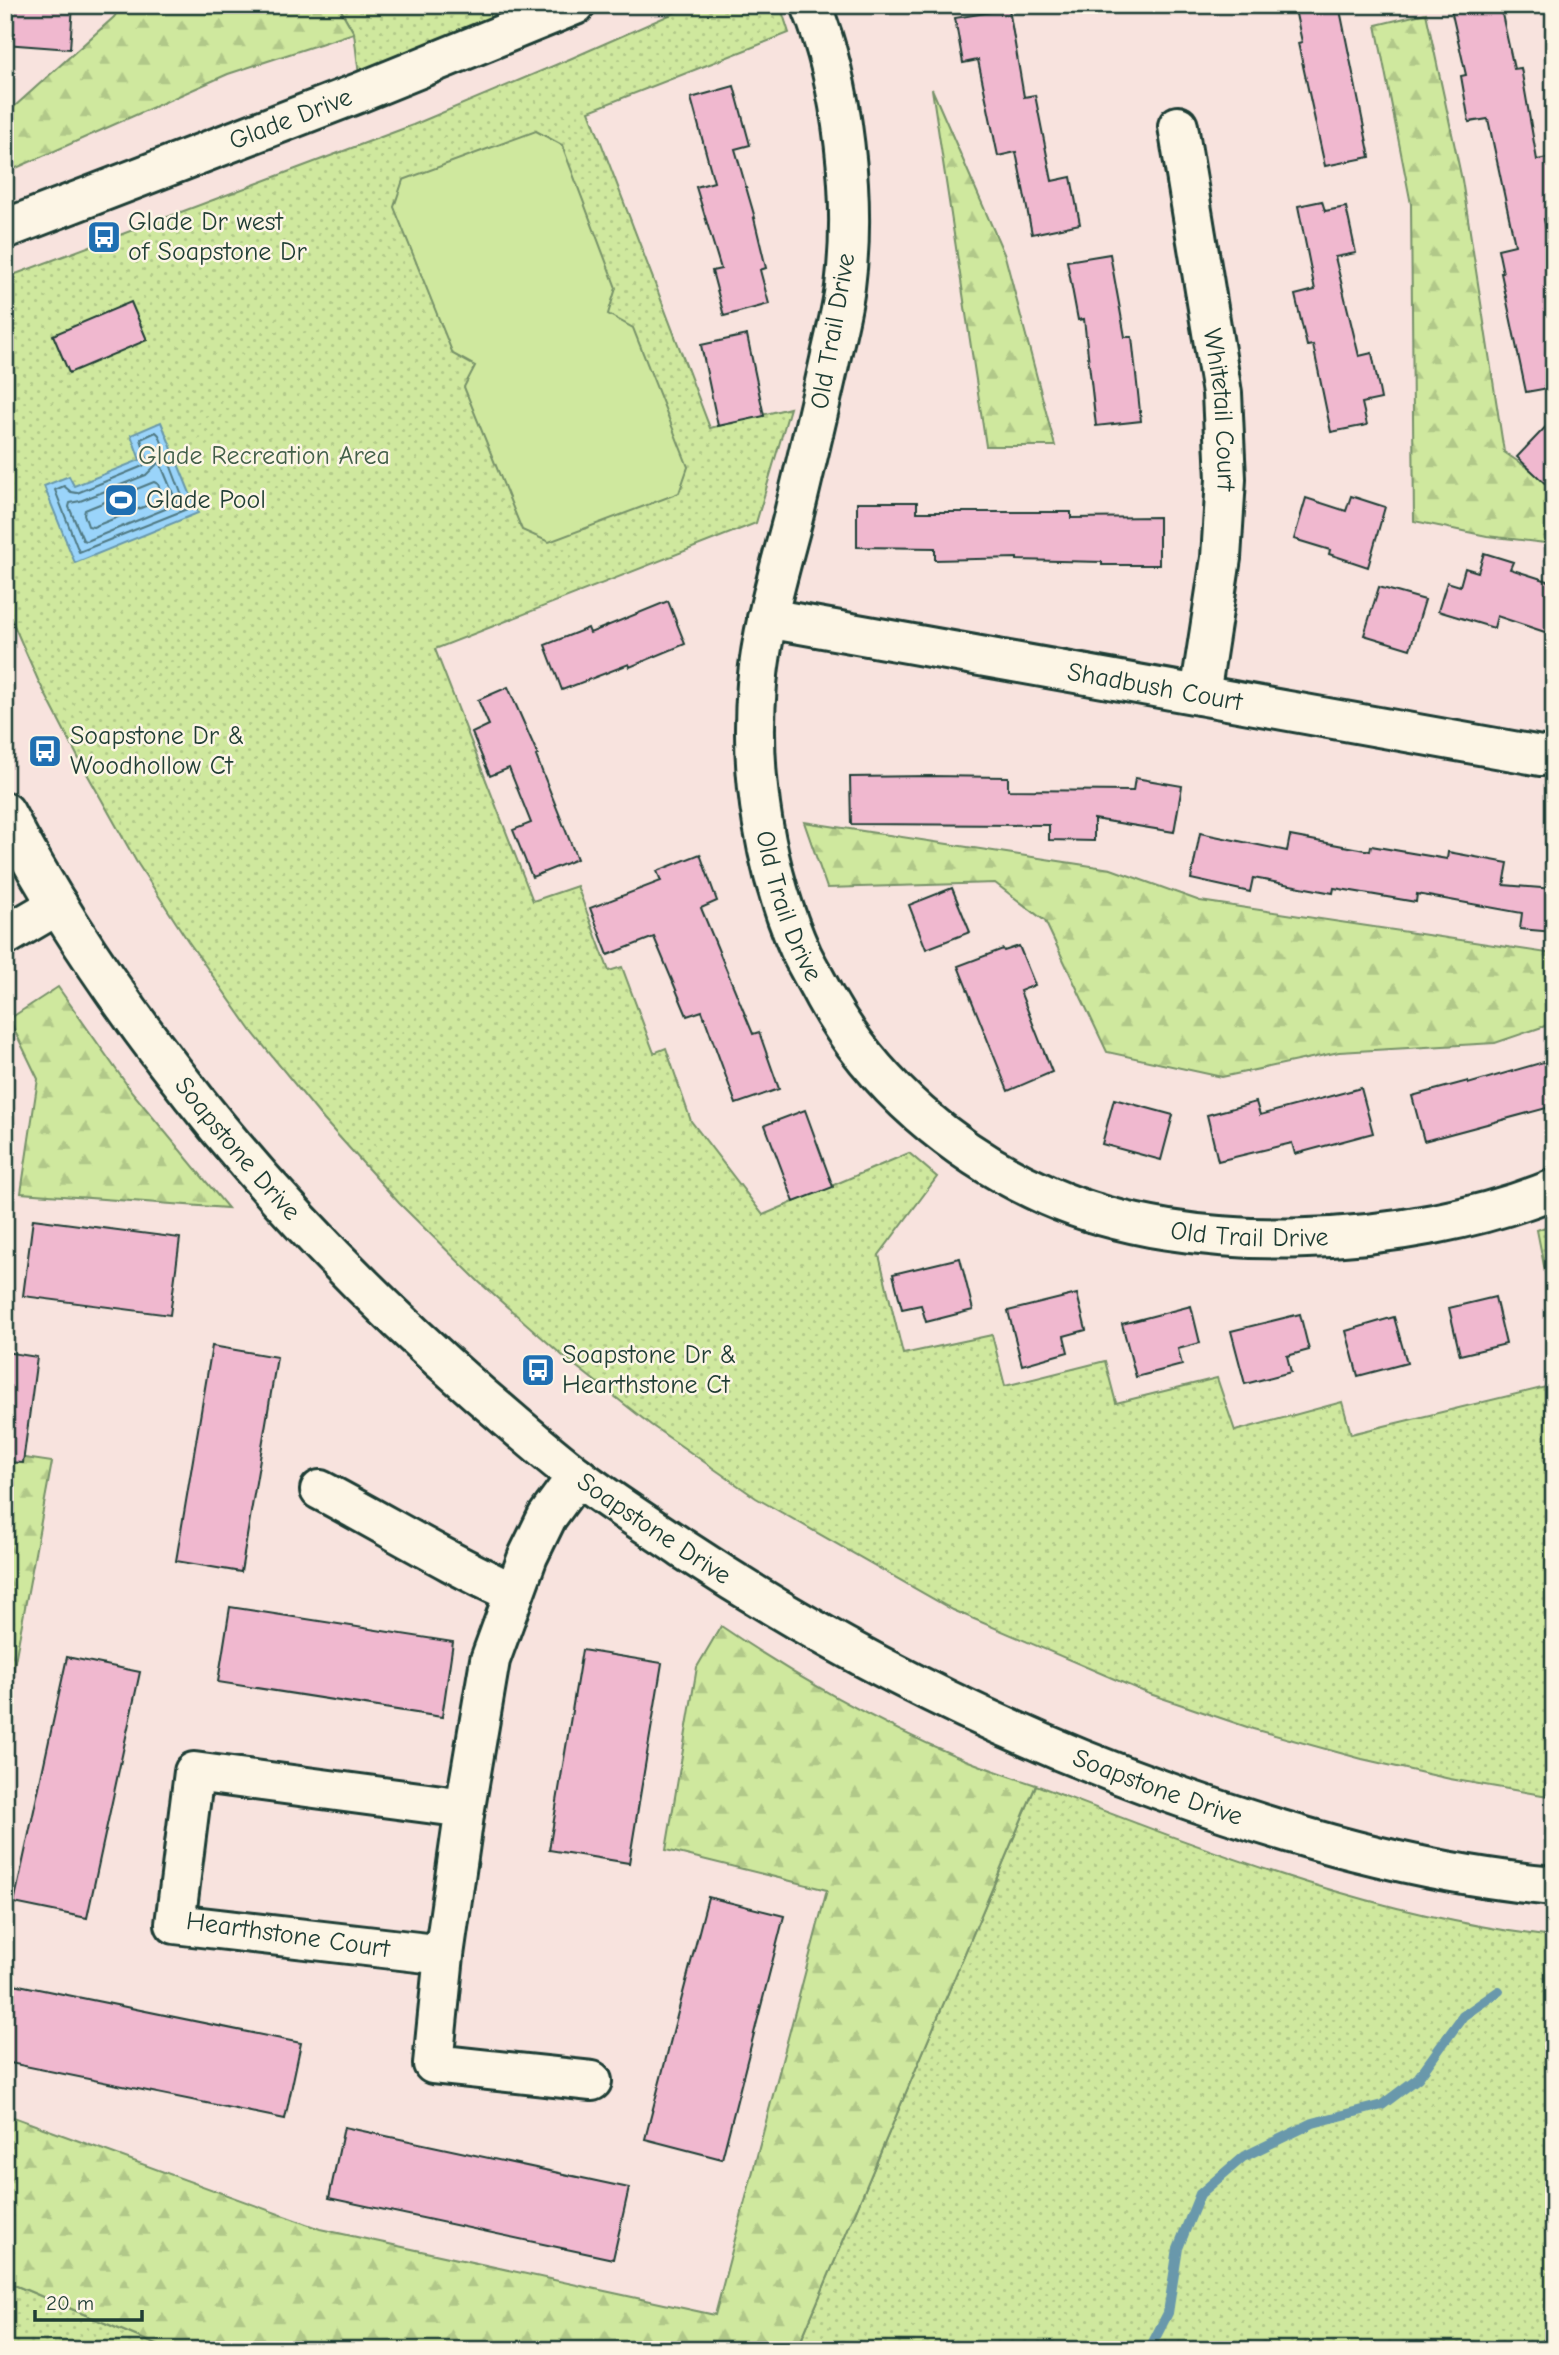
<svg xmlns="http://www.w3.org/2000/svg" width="1559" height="2355" viewBox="0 0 1559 2355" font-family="'Comic Neue',sans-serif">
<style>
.grass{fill:url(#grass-dots);stroke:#779269;stroke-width:2}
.forest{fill:url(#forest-firs);stroke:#779269;stroke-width:2}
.garden{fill:#cfe89e;stroke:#779269;stroke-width:2}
.water{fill:#9ad4fa;stroke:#6998ab;stroke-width:2}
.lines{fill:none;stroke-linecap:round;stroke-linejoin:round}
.shore{stroke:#507983;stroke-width:2}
.stream{stroke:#6998ab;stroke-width:10}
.building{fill:#f0b8cf;stroke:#1f3d34;stroke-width:2}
.minor-casing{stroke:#1f3d34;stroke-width:44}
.minor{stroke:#fcf5e5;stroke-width:38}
.labels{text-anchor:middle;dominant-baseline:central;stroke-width:5;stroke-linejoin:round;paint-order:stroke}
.street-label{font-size:26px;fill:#1f3d34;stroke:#fcf5e5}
.poi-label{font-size:26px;fill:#1f3d34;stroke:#fcf5e5;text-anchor:start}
.park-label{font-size:26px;fill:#425f49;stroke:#fcf5e5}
</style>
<defs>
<pattern id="grass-dots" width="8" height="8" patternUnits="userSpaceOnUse" patternTransform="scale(1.75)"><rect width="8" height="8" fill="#cfe89e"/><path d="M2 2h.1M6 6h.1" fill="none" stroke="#b1c889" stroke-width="1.8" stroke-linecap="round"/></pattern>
<pattern id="forest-firs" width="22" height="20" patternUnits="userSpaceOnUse" patternTransform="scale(1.75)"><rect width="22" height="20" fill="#cfe89e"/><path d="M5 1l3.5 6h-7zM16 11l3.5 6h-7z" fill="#b1c889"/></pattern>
</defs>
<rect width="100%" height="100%" fill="#f8e3de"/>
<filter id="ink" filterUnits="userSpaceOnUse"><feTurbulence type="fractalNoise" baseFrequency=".0143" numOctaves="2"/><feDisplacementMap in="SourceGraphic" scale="14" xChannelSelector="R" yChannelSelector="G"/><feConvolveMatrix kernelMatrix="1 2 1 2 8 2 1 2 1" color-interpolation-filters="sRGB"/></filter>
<g filter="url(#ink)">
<path class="grass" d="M338,5H560L361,92L354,33Z
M692,5H780L789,33L589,111L710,428L790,408L756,523L435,649L533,901L577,886L609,971L622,967L654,1053L666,1048L691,1121L763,1215L909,1153L937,1177L879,1255L903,1354L992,1335L1005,1386L1105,1361L1116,1403L1217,1378L1235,1431L1342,1402L1351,1434L1554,1385V1797L1450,1779L1362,1759L1253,1729L1147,1693L953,1610L756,1498L651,1425L563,1356L479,1282L399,1203L324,1120L253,1033L188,941L136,861L81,763L38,680L5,605V278L413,125L572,58Z
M1554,1224V1317L1537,1230Z
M1036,1785C1204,1849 1374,1917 1554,1937V2334L1524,2350H797Z
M5,2281L169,2350H5Z"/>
<path class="forest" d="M122,5H338L354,33L228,74L5,173V115L114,17Z
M1426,13L1462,180L1504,452L1554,486V544L1487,536L1414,521L1411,204L1376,25Z
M932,89L1005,256L1055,446H986Z
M804,822L1111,869L1200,901L1554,954V1023L1495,1043L1339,1052L1222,1077L1107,1052L1045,921L995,883L827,888Z
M58,987L132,1092L228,1208L21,1193L38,1079L9,1019Z
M5,1455L52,1462L5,1715Z
M721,1626C791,1674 877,1723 956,1756C982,1767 1009,1776 1036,1785L797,2350H169L5,2281V2114L320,2229L715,2315L827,1890L666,1850L697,1667Z"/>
<path class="garden" d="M536,131L562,145L616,288L608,314L633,328L688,467L679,493L549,542L522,530L464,387L475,366L453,354L394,207L403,180Z"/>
<path class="water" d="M161,422L198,513L75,563L44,486L69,476L74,486L140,460L131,435Z"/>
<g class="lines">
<path class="shore" d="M156,432L159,435L187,509L79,552L55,490L64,486L71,492L77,493L143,466L147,459L141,439Z
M158,463L161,465L176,501L175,505L87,541L83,540L69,507L70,503L80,501L146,475Z
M154,482L158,484L162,496L161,500L93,527L88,526L84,514L85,510Z"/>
<path class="stream" d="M1149,2350L1168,2313L1178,2248L1200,2194L1243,2157L1313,2123L1382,2105L1418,2078L1463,2016L1499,1991"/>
</g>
<path class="building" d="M8,5H73L70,49L5,44V10H8Z
M1294,5H1339L1370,157L1325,166L1298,43L1302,42Z
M1450,5H1500L1514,69L1521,68L1537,160L1548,158L1554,187V217L1544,219L1554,268V387L1526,392L1501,273H1503L1498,249L1515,245L1488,119L1469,122L1461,76L1466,75Z
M1009,9L1024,97L1035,95L1052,181L1071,177L1080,224L1032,234L1016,152L998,156L978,60L963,63L955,18Z
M734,86L750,145L735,149L755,218H754L766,268L760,270L769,304L724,316L712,271L721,269L696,187L714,182L691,98Z
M1322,201L1325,211L1346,207L1356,253L1335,257L1359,356L1372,353L1381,399L1362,403L1367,425L1331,432L1313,345L1307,346L1295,295L1315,290L1298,206Z
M1110,254L1125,337H1132L1141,421L1096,426L1084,319L1078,320L1067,261Z
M131,302L147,340L69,373L53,335Z
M747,335L764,416L718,426L701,345Z
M1554,418V492L1517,457Z
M1351,496L1385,507L1368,567L1329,554L1330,550L1294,539L1306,498L1346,511Z
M857,502H917V512H1071V518L1159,517V565H1102V562L1017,560V558L935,560V548L857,547Z
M1484,553L1513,562L1510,569L1554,583V635L1497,616L1494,628L1438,611L1447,582L1460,586L1465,568L1478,572Z
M1379,587L1425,600L1410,649L1364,635Z
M668,601L685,644L630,667L629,664L562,690L545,645L588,628L590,633Z
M508,687L538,755L536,756L577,859L532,877L513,830L531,823L509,768L490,776L472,733L489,725L478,700Z
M929,776L1008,777V790L1133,791L1135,778L1182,786L1174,832L1094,819V841L1049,840V825L851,824L850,777Z
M1200,833L1287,851L1290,836L1370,851L1371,846L1447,859L1448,852L1508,863L1504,885L1554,889V932L1520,929L1522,913L1417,894L1416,902L1334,888L1333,893L1253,878L1250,892L1191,879Z
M700,854L717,901L701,908L753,1034L759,1032L779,1089L736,1104L702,1011L687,1016L654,937L608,955L590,908L661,881L657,871Z
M952,888L970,932L926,949L909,905Z
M1019,946L1035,985L1020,991L1052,1072L1008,1091L958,966L1003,949L1004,951Z
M1554,1059V1106L1424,1141L1412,1096L1468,1081V1084Z
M1361,1088L1373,1133L1295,1154L1292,1143L1218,1161L1207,1115L1256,1102L1260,1115Z
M1114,1099L1173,1115L1161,1160L1102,1144Z
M805,1110L833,1187L794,1202L765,1125Z
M33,1219L180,1238L170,1315L23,1296Z
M960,1258L973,1310L926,1322L921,1305L902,1309L893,1274Z
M1077,1294L1086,1330L1064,1336L1068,1352L1022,1365L1008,1311Z
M1495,1297L1506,1344L1460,1355L1449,1308Z
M1191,1306L1200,1343L1178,1349L1182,1365L1136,1377L1122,1324Z
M1300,1314L1309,1350L1287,1356L1291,1372L1245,1384L1231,1331Z
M1394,1317L1407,1363L1358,1376L1346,1331Z
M212,1346L277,1357L241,1572L176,1561Z
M5,1352L37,1357L23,1463L5,1462Z
M230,1607L453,1642L442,1717L218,1682Z
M582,1650L662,1663L629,1863L549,1850Z
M67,1657L140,1672L87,1918L14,1903Z
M708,1897L784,1916L722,2159L645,2139Z
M14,1984L301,2043L285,2119L5,2062V2025Z
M344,2127L629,2188L613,2259L329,2198Z"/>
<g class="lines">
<g class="minor-casing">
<g id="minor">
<path id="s1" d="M811,5C844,86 856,201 845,287C842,311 835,336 830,360C818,414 805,468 792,522C778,575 762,629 757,684C749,774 765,873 802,955C809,969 817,982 824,996C873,1085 955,1155 1048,1196C1191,1259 1410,1248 1554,1189"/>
<path id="s2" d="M1178,126L1222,393L1226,479L1221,558L1200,695"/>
<path id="s3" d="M5,229L361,92L575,5"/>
<path id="s4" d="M767,618L1541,756"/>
<path id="s5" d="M5,812C64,926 138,1030 219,1129C299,1226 385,1312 480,1395C512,1422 544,1451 578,1477C611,1502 648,1525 683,1549C834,1649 994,1730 1164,1791C1289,1836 1420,1874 1554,1886"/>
<path d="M5,936L58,905"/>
<path d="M577,1476L547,1517L528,1556L490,1660L465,1808L444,1955L433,2064L592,2081"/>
<path d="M320,1490C385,1524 447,1563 514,1593"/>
<path d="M444,1955L175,1924L194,1772L465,1808"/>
</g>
</g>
<use href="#minor" class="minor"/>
</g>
</g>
<defs>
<g id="bus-square" transform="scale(1.75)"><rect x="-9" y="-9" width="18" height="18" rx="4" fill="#1f6fb2" stroke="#fcf5e5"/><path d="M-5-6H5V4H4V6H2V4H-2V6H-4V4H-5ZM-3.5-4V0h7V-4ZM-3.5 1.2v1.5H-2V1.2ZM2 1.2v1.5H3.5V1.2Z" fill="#fff"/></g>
<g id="stadium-square" transform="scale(1.75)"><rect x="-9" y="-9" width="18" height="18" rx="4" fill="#1f6fb2" stroke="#fcf5e5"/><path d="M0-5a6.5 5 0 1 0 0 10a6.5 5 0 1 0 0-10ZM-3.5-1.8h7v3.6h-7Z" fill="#fff"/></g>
</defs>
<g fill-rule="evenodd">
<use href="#bus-square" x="104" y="237"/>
<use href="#stadium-square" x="121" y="500"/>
<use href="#bus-square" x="45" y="751"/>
<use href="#bus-square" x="538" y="1370"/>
</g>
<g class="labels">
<g class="street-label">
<text stroke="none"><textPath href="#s3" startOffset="306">Glade Drive</textPath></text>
<text transform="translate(833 331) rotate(-80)">Old Trail Drive</text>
<text stroke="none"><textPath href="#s2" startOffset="287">Whitetail Court</textPath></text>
<text stroke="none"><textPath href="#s4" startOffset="394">Shadbush Court</textPath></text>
<text stroke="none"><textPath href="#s1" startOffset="920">Old Trail Drive</textPath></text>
<text stroke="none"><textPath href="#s5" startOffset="410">Soapstone Drive</textPath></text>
<text stroke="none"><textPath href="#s1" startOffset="1530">Old Trail Drive</textPath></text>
<text stroke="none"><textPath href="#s5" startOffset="976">Soapstone Drive</textPath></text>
<text stroke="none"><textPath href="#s5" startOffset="1544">Soapstone Drive</textPath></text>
<text transform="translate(288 1935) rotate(8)">Hearthstone Court</text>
</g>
<g class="poi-label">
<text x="128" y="222">Glade Dr west<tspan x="128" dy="30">of Soapstone Dr</tspan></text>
<text x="146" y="500">Glade Pool</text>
<text x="70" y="736">Soapstone Dr &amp;<tspan x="70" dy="30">Woodhollow Ct</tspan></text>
<text x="562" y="1355">Soapstone Dr &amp;<tspan x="562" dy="30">Hearthstone Ct</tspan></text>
</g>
<g class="park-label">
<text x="264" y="456">Glade Recreation Area</text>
</g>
</g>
<rect width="1559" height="2355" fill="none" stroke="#fcf5e5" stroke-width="28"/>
<rect x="14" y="14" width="1531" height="2327" fill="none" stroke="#1f3d34" stroke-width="2.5" filter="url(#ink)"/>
<path d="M35 2310v10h107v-10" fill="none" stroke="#1f3d34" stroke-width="3.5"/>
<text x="46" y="2310" font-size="21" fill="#1f3d34" stroke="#fcf5e5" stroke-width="5" paint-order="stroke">20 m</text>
</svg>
